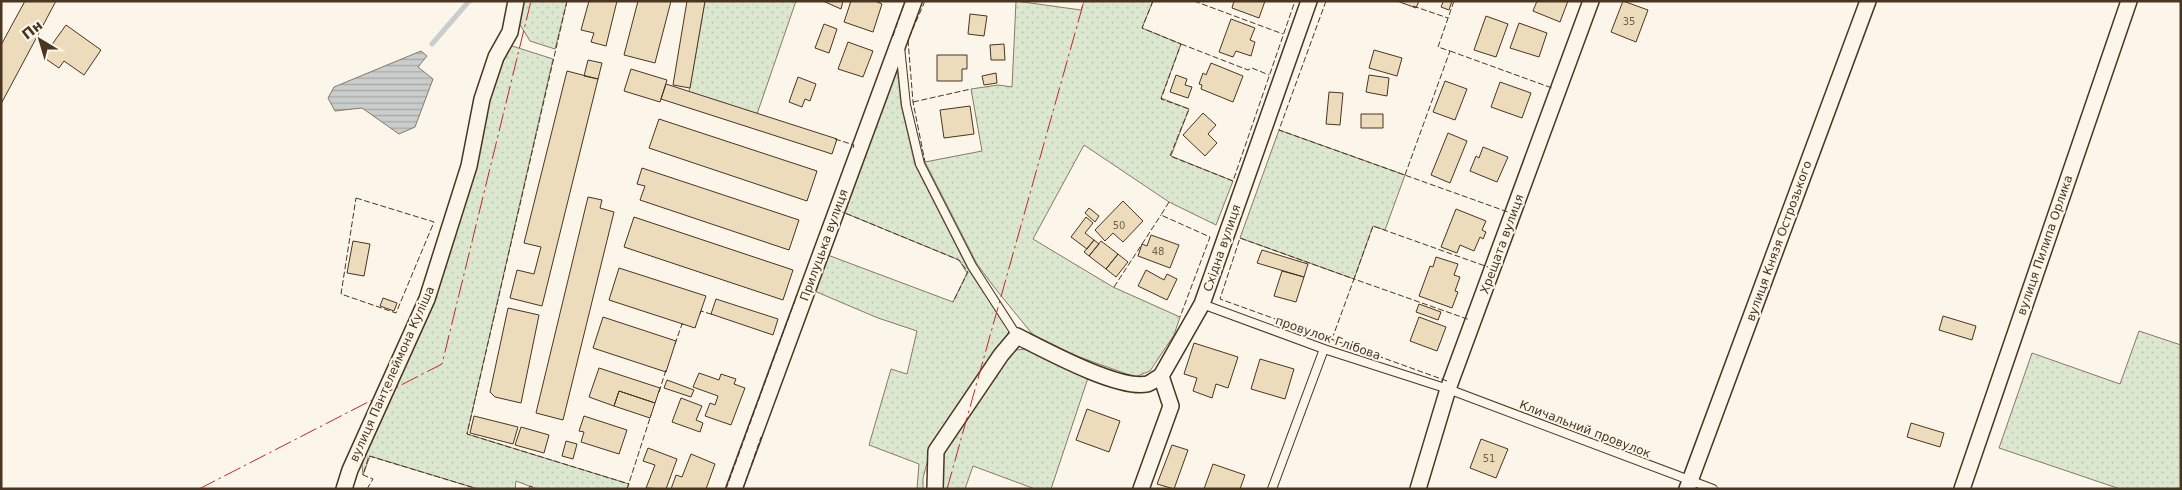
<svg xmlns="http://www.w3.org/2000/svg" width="2182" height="490" viewBox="0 0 2182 490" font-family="'DejaVu Sans',sans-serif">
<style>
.grass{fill:url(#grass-dots);stroke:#887966}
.water{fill:url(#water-rules);stroke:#887966}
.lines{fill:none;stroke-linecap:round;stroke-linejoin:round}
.stream{stroke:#c9cecd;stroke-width:5}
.building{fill:#ecdcbc;stroke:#4a3520}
.lane-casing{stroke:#4a3520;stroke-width:10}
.street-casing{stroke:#4a3520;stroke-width:18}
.lane{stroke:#fbf6e9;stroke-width:8}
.street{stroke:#fbf6e9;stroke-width:15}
.fence{stroke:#4a3520;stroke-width:1;stroke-dasharray:6 2.5;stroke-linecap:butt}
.power{stroke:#c62828;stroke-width:1;stroke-dasharray:18 4 2.5 4;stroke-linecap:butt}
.labels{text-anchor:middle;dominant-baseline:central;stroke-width:4;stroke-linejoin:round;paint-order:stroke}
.number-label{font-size:10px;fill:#725f47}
.street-label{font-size:12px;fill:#4a3520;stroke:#fbf6e9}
</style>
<defs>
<pattern id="grass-dots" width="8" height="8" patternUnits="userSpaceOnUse" patternTransform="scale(1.25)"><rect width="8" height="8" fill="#dce7d0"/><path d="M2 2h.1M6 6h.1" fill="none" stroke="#bec7b2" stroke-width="1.8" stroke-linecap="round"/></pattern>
<pattern id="water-rules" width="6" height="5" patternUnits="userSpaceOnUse" patternTransform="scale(1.25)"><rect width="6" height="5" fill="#c9cecd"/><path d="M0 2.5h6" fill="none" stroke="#a5a8a6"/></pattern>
</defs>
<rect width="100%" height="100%" fill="#fbf6e9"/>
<path class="grass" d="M521,1H567L555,49L530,41L517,20Z
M705,1H796L757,114L689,92Z
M1016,1L1081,10L1084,1H1153L1142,28L1181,44L1161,98L1189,109L1171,156L1233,181L1216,225L1169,202L1084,145L1033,239L1113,287L1180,317L1174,335L1150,371L1135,377L1071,354L1033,335L994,287L977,264L925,162L982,151L971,89L998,85L1012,87Z
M509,45L553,59L467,434L629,484L627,489H537L516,481L515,489H478L370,456L363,475L361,455L431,301L486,100Z
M897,67L901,105L915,165L968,269L1009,331L1005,341L931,448L923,478V489H917L919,464L869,445L891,369L907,374L917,331L878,318L812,290L825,254L953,302L967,273L959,260L840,211Z
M1279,130L1405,175L1385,230L1373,226L1354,279L1240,238Z
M2139,331L2181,345V489H2120L1999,448L2032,353L2120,384Z
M1028,349L1088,378L1051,489H1035L973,466L965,489H940L941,452L1006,357L1015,350Z"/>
<path class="water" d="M421,51L427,56L418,67L433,79L415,127L399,134L362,108L335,111L328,98L334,87Z"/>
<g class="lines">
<path class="stream" d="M432,44L469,1"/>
</g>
<path class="building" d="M25,1H56L1,104V45Z
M589,1H617L606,46L591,42L594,33L581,30Z
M638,1H671L655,63L624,55Z
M687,1H705L690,88L673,85Z
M823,1H843L841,9Z
M851,1H875L882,4L873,32L844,22Z
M1234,1H1265L1259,18L1232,8Z
M1397,1H1419L1416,8Z
M1441,1H1452L1449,10L1441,7L1443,2Z
M1537,1H1568L1560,22L1533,11Z
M1623,1L1648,10L1636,42L1611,32Z
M970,14L987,16L984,36L968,34Z
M1486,16L1508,24L1496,57L1474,50Z
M1231,19L1255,28L1250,40L1255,42L1251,56L1236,51L1233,57L1219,52Z
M1519,23L1547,33L1539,57L1510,48Z
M824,24L837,29L829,53L815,48Z
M66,25L101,50L84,75L64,61L59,68L43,57Z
M848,42L873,51L863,77L838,69Z
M1004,44L1005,60H991L990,45Z
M1374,50L1402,58L1397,76L1369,68Z
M937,55H967V69H962V81H937Z
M588,60L602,63L598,79L584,76Z
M1211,63L1243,76L1233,102L1201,89L1202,85L1199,84L1203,73L1206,75Z
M631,69L667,80L660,102L624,91Z
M567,71L598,79L542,306L510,298L517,270L534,274L541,247L524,243Z
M996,73L997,83L984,85L982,76Z
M1176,75L1187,79L1185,85L1192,87L1188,98L1170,92Z
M1369,75L1389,78L1387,96L1366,92Z
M798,77L816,84L810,101L805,99L802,107L789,102Z
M1445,81L1467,89L1455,120L1433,112Z
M1500,82L1531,93L1522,118L1491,107Z
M666,84L837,139L832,154L661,99Z
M1329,92L1343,93L1340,125L1326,124Z
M970,106L974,134L944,138L940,110Z
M1203,113L1216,125L1208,134L1217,143L1205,156L1183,135Z
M1361,114H1383V128H1361Z
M659,119L817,171L807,201L649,148Z
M1448,133L1467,141L1450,183L1431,175Z
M1483,147L1508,157L1497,182L1470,171L1476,156L1479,158Z
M642,168L799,220L789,250L640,200L645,186L637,184Z
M588,197L602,200L600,208L614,212L563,420L536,413Z
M1123,201L1143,221L1123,242L1113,233L1105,241L1095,230Z
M1089,208L1099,216L1095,222L1085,213Z
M1456,209L1486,221L1482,230L1486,232L1483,239L1480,237L1474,251L1460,245L1457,253L1441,247Z
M634,217L793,270L783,300L624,247Z
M1086,217L1093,223L1085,233L1094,240L1087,249L1071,237Z
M1151,235L1179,245L1170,268L1138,256L1142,244L1147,246Z
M1094,240L1099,244L1089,256L1084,252Z
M353,241L370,244L364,276L347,273Z
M1101,241L1118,254L1106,269L1089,256Z
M1262,250L1308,264L1304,277L1257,263Z
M1118,254L1128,262L1116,277L1106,269Z
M1436,257L1458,264L1454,275L1460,277L1455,291L1458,292L1452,308L1419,296L1430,266L1433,267Z
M619,268L706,296L695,328L609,300Z
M1146,270L1164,280L1167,274L1177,279L1167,300L1138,286Z
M1282,271L1304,277L1296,302L1274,296Z
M383,298L397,303L394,311L380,306Z
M716,299L778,319L773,335L711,314Z
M1419,304L1441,312L1438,320L1416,312Z
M508,308L539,315L521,403L495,397L490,392Z
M1943,316L1976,326L1972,340L1939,330Z
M603,317L676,341L666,372L593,348Z
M1419,317L1446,327L1437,351L1410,341Z
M1194,343L1238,357L1228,388L1216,384L1212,398L1193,391L1197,378L1184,374Z
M1260,359L1294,369L1285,399L1251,389Z
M599,368L660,388L655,403L619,391L614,406L589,397Z
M699,373L719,380L721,374L736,379L734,384L745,388L731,425L705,416L710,403L715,405L718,396L693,387Z
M667,380L694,390L691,397L664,388Z
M619,391L655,403L650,418L614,406Z
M681,398L702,406L696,420L703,423L700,432L672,422Z
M1087,409L1120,421L1109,452L1076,440Z
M474,416L518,427L513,444L470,433Z
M584,416L627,430L619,454L581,442L584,432L579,431Z
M1911,423L1944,433L1940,447L1907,437Z
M521,427L549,435L544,453L515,445Z
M1481,439L1508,449L1496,478L1470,468Z
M566,441L577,444L573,459L562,456Z
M1172,445L1188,450L1174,489L1157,484Z
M648,448L677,459L666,489L646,488L655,465L643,461Z
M691,454L715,464L706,489H671L676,475L682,477Z
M1213,464L1245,475L1240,489H1204Z"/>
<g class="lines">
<g class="lane-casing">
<path id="lane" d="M900,47L906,105L920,164L972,266L1017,336
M1202,304L1324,349L1448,389L1713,489
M1272,489L1324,349"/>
</g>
<g class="street-casing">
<path id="street" d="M344,489L350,470L427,299L469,166L482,99L496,57L510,32L516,1
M734,489L914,1
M935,489L936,451L1001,355L1017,336C1045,350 1118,390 1147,384C1151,383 1157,378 1161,376
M1141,489L1171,406L1161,376L1202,304L1309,1
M1418,489L1448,389L1591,1
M1687,489L1868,1
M1962,489L2129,1"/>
</g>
<use href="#lane" class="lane"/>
<use href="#street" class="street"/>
<path class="fence" d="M567,1L467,434L629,484
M925,1L908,40L913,102L925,162
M1153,1L1142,28L1181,44L1161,99L1189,109L1170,156L1233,181L1295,1
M1194,1L1283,34
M1326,1L1279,130L1508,212
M1413,6L1448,18
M893,36L905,1
M1181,44L1248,70L1252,68L1269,75
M1450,51L1552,88
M913,102L971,89
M835,139L854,145L853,148
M1405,175L1450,51L1438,47L1454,1
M356,198L434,222L396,313L341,294Z
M1169,202L1161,215L1210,237L1180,317
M840,213V211L959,260L968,272L953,302
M1114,287L1161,215
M700,314L701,311L714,315
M1332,339L1354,279L1470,320
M675,344L682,324L685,325
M1447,381L1220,299L1240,238L1354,279L1373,226L1488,267
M659,392L666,370
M367,489L373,479L363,475L369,456L478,489
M529,489L530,486L537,489
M627,489L651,415
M726,489L797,295
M743,489L761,437"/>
<path class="power" d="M199,489L442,364L531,1
M947,489L1084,1"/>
</g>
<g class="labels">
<g class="number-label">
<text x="1629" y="21">35</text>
<text x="1119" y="225">50</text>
<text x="1158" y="251">48</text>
<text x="1489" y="458">51</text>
</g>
<g class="street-label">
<text transform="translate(1779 241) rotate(-70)">вулиця Князя Острозького</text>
<text transform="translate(1502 244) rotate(-70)">Хрещата вулиця</text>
<text transform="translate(824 245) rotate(-70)">Прилуцька вулиця</text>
<text transform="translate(2045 245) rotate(-71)">вулиця Пилипа Орлика</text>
<text transform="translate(1222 248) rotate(-71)">Східна вулиця</text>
<text transform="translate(1328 338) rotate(19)">провулок Глібова</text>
<text transform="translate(392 374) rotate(-66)">вулиця Пантелеймона Куліша</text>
<text transform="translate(1585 429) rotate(21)">Кличальний провулок</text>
</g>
</g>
<rect width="2182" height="490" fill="none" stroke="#4a3520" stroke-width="5"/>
<g transform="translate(40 40) rotate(322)" stroke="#fbf6e9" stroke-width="4" paint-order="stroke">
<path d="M0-4L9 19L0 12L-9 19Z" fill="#4a3520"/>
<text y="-8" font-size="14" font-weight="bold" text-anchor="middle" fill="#4a3520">Пн</text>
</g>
</svg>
